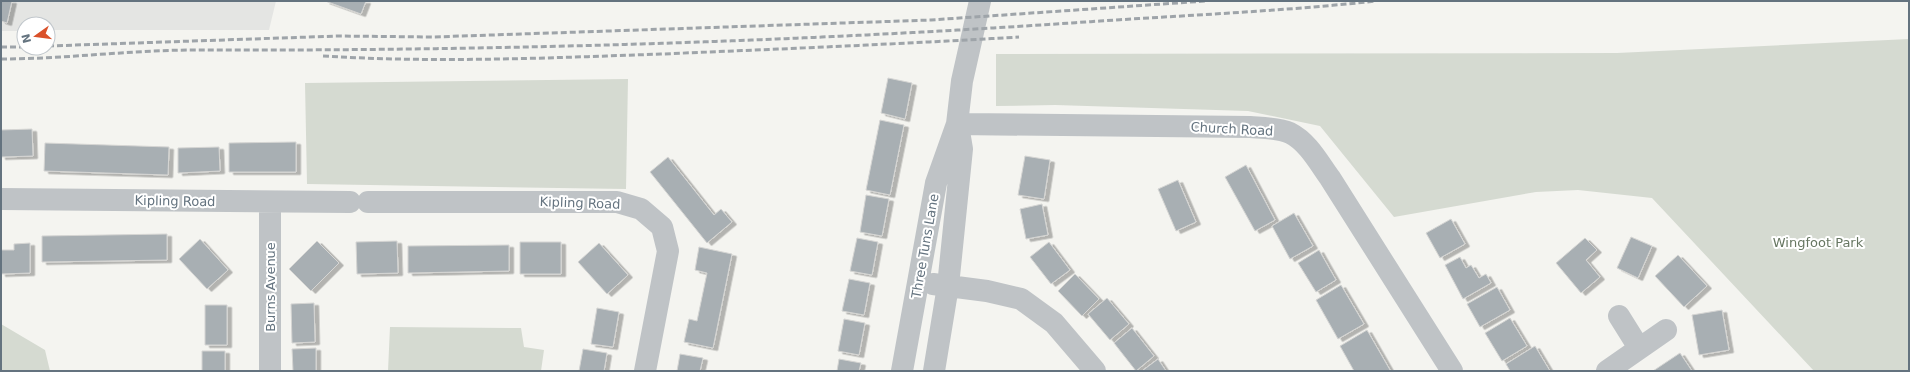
<svg xmlns="http://www.w3.org/2000/svg" width="1910" height="372" viewBox="0 0 1910 372" font-family="'DejaVu Sans',sans-serif">
<style>
.built{fill:#e4e5e3}
.green{fill:#d5dad1}
.building{fill:#a8afb3;stroke:#d5d5d3;filter:url(#shadow)}
.lines{fill:none;stroke-linecap:round;stroke-linejoin:round}
.minor{stroke:#bfc3c6;stroke-width:22}
.rail{stroke:#9ea4a9;stroke-width:3;stroke-dasharray:6 3;stroke-linecap:butt}
.labels{text-anchor:middle;dominant-baseline:central;stroke-width:4;stroke-linejoin:round;paint-order:stroke}
.street-label{font-size:13px;fill:#64737f;stroke:#fff}
.park-label{font-size:13px;fill:#677762;stroke:#fff}
</style>
<defs>
<filter id="shadow"><feDropShadow dx="4.5" dy="2.5" stdDeviation="0" flood-color="#0004"/></filter>
</defs>
<rect width="100%" height="100%" fill="#f4f4f0"/>
<path class="built" d="M1,1H276L269,30H48V24H24V31H1Z"/>
<path class="green" d="M1909,39V371H1814L1652,198L1578,190L1536,192L1394,217L1320,126L1248,111L1055,105L996,106V54L1617,53Z
M628,79L626,189L307,184L305,83Z
M1,324L45,350L50,371H1Z
M390,327L521,328L524,347L544,350L541,371H388Z"/>
<path class="building" d="M1,1H12L7,23L1,21Z
M325,1H366L361,14Z
M888,78L912,83L905,119L881,113Z
M880,120L904,125L890,195L866,190Z
M32,129L33,156L1,157V130Z
M296,142V172H229V143Z
M45,143L169,147L168,175L44,171Z
M219,147L220,171L178,173V148Z
M1025,156L1050,160L1044,199L1018,195Z
M668,157L714,215L721,209L732,222L707,243L650,172Z
M1246,165L1275,220L1255,231L1225,177Z
M1178,180L1196,222L1176,231L1158,189Z
M866,195L889,199L882,236L860,232Z
M1042,204L1048,235L1026,239L1020,209Z
M1294,213L1313,246L1290,259L1272,226Z
M1451,219L1465,244L1440,258L1426,233Z
M167,234V260L42,262V236Z
M1631,237L1652,246L1638,278L1617,268Z
M857,238L878,242L872,275L850,271Z
M1585,238L1597,250L1586,260L1600,277L1581,293L1556,263Z
M200,239L228,270L207,289L179,259Z
M317,241L339,263L311,291L289,269Z
M397,241L398,273L357,274L356,242Z
M520,242H561V274H520Z
M1049,242L1070,270L1051,284L1030,257Z
M30,243V273L1,274V250H14V244Z
M599,243L628,275L607,294L578,262Z
M509,245V271L408,273V246Z
M699,247L732,254L713,348L684,342L689,319L697,321L707,273L695,270Z
M1319,250L1336,280L1316,292L1298,263Z
M1678,255L1707,286L1684,307L1655,276Z
M1460,257L1466,268L1471,265L1479,278L1486,274L1491,283L1463,299L1445,265Z
M1075,274L1099,299L1082,316L1058,291Z
M849,279L870,283L864,315L842,311Z
M1341,285L1364,324L1338,339L1316,300Z
M1497,287L1510,310L1480,327L1467,304Z
M1107,298L1129,324L1110,340L1088,314Z
M314,303L315,342L292,343L291,304Z
M205,305H227V345H205Z
M597,308L619,312L613,347L591,344Z
M1722,310L1729,350L1699,355L1692,315Z
M1510,318L1527,346L1502,361L1485,333Z
M844,319L865,323L859,355L838,351Z
M1132,328L1154,356L1136,371L1114,343Z
M1367,330L1390,370L1389,371H1354L1340,346Z
M1535,346L1550,371H1510L1506,364Z
M316,348V371H293L292,349Z
M583,349L607,353L604,371H579Z
M202,351H225V371H202Z
M1680,353L1692,371H1653Z
M680,354L703,358L700,371H677Z
M839,359L861,363L859,371H837Z
M1158,359L1166,371H1142Z"/>
<g class="lines">
<path class="minor" d="M957,124L1250,127C1263,128 1279,128 1290,133C1308,142 1319,163 1330,178L1452,371
M1,199L350,202
M368,202H617L641,209L662,227L668,251L645,371
M933,284L987,291L1021,299L1054,323L1095,371
M1619,316L1639,348
M270,371V203
M902,371L936,183L957,124L962,81L980,1
M934,371L948,286L962,149L959,131
M1607,371L1666,330"/>
<path class="rail" d="M48,46L339,36L433,37L931,20L1206,1
M1,47H24
M323,56C436,63 549,58 662,54C781,49 900,44 1019,37
M1,59C66,59 130,50 195,50C497,51 799,42 1100,21C1192,15 1284,11 1376,1"/>
</g>
<g class="labels">
<g class="street-label">
<text transform="translate(1232 129) rotate(3)">Church Road</text>
<text transform="translate(175 201) rotate(1)">Kipling Road</text>
<text transform="translate(580 203) rotate(2)">Kipling Road</text>
<text transform="translate(925 246) rotate(-80)">Three Tuns Lane</text>
<text transform="translate(270 287) rotate(-90)">Burns Avenue</text>
</g>
<g class="park-label">
<text x="1818" y="242">Wingfoot Park</text>
</g>
</g>
<rect width="1910" height="372" fill="none" stroke="#64737f" stroke-width="4"/>
<g transform="translate(36 36) rotate(256)"><circle r="19" fill="#ffffff" stroke="#c1c7cc"/>
<path d="M0-3L7 15L0 10L-7 15Z" fill="#da512a"/>
<text y="-6" font-size="11" font-weight="bold" text-anchor="middle" fill="#64737f">N</text>
</g>
</svg>
